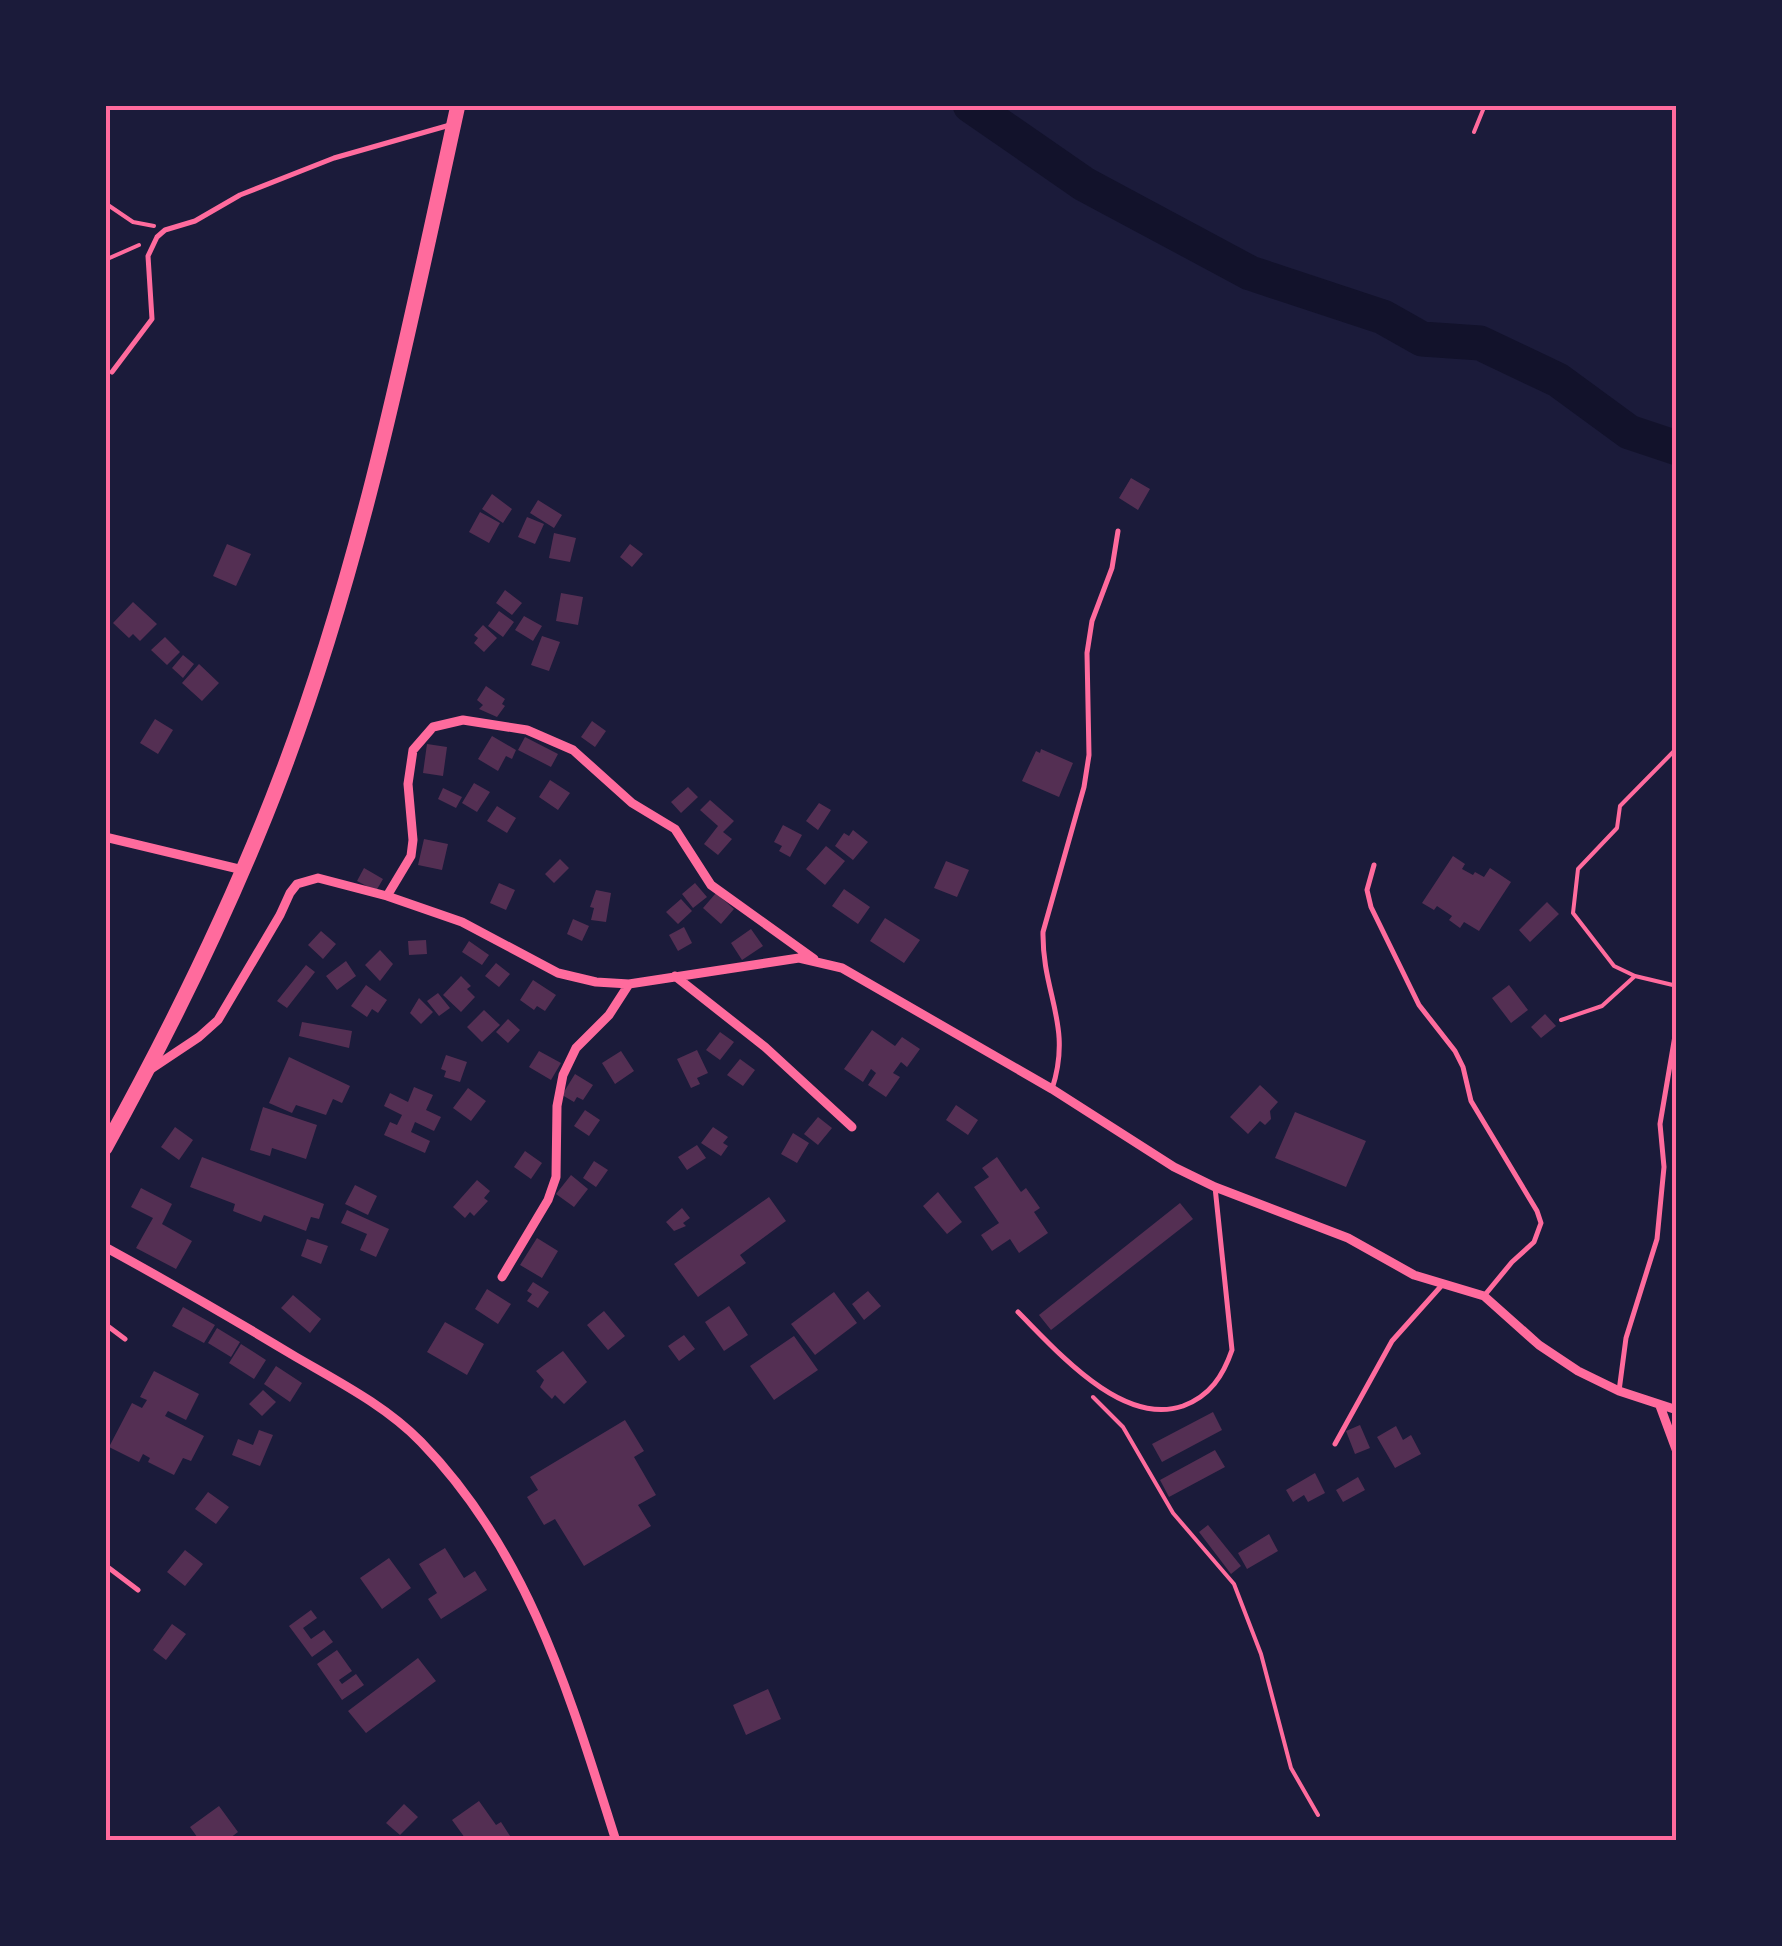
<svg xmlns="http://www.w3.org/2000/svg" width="1782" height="1946" viewBox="0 0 1782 1946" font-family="'PT Sans',sans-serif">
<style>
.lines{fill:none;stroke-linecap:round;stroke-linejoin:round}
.river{stroke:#12122b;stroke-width:35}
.building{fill:#542f53}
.path{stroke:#ff6b9d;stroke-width:4}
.service{stroke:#ff6b9d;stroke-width:5}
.minor{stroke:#ff6b9d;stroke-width:9}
.trunk{stroke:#ff6b9d;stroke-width:15}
.neatline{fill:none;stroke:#ff6b9d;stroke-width:4}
</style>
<rect width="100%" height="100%" fill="#1b1b3a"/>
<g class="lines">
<path class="river" d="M970,105L1084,184L1250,273L1383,317L1422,339L1480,343L1558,380L1629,432L1677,448"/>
</g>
<path class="building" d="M1131,478L1150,489L1138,510L1119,498Z
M492,494L512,509L503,523L482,509Z
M538,500L562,515L554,528L530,513Z
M480,512L500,523L489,543L469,532Z
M527,517L544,524L535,544L518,537Z
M554,533L576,538L570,562L549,558Z
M227,544L251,554L236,586L213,576Z
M630,544L643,554L632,567L620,557Z
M505,590L522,603L512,615L496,603Z
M561,593L583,597L578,625L556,621Z
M133,602L157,624L140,641L133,634L129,638L113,623Z
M499,611L514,622L503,637L488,626Z
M524,616L542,626L533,641L515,630Z
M483,625L497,638L484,652L474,643L478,638L474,635Z
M542,636L560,642L549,671L531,665Z
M165,637L180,652L167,665L151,650Z
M183,655L194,664L183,678L172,668Z
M199,664L219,683L202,701L182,683Z
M486,686L505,699L502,704L505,706L497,717L479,709L483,705L477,700Z
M155,719L173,730L158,754L140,743Z
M592,721L606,731L595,747L581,737Z
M492,736L516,750L512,759L506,756L498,771L478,759Z
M525,737L558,754L551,767L518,750Z
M427,744L447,747L443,776L423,773Z
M1041,749L1073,763L1059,797L1022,781L1036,751L1040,753Z
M550,780L570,793L558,810L539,797Z
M474,783L490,792L477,812L462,803Z
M688,787L698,797L681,813L671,802Z
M443,788L462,797L456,808L438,799Z
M710,800L734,821L723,832L732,839L718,855L704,844L718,826L700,810Z
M819,803L831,810L818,830L806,821Z
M497,806L516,818L507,833L487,821Z
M783,825L802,835L790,857L779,851L782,846L774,842Z
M853,830L868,842L853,860L835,846L844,833L849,836Z
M424,839L448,844L442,870L418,865Z
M826,846L845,861L825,885L806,869Z
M1453,856L1465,864L1462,869L1473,875L1475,872L1484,877L1490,868L1511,882L1479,931L1464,922L1460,928L1449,920L1452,916L1437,906L1434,910L1422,903Z
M560,859L569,868L554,883L545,874Z
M946,861L969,870L957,897L934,888Z
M364,868L383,879L376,891L357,881Z
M499,883L515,890L506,910L490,903Z
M695,883L707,897L693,908L682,894Z
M844,889L870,907L858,924L832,906Z
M596,890L611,893L606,922L591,920L594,908L590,907Z
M716,893L734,909L721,924L703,908Z
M681,899L692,911L678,924L666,912Z
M1547,902L1559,914L1530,942L1519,930Z
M885,918L920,940L904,963L870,941Z
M573,919L589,926L582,941L567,934Z
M684,927L692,943L678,951L669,935Z
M751,929L763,946L742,960L731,943Z
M321,931L336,944L323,959L308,945Z
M426,940L427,954L409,955L408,941Z
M469,941L489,955L482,965L462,952Z
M380,950L393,964L380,981L365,965Z
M346,961L356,976L337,990L326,976Z
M496,963L510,974L499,987L485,976Z
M306,965L315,972L287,1008L277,1001Z
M461,976L471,986L467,989L475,997L461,1012L443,995Z
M533,980L556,995L545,1011L537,1006L534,1010L520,1000Z
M366,985L387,1000L378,1013L372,1009L367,1017L351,1006Z
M1509,985L1528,1010L1511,1023L1492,998Z
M438,993L450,1008L439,1016L427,1001Z
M419,998L433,1012L421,1024L410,1013Z
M484,1010L500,1025L482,1042L467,1027Z
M1545,1014L1556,1026L1541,1038L1531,1027Z
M508,1019L520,1030L508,1043L496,1032Z
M302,1022L352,1031L349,1048L299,1036Z
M872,1030L895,1046L902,1037L920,1049L907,1067L901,1062L893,1073L900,1077L886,1097L868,1085L876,1073L871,1069L863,1082L844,1069Z
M720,1032L734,1042L720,1060L706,1050Z
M697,1050L708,1073L697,1078L700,1084L691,1088L677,1059Z
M539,1051L561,1063L551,1080L529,1067Z
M621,1051L634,1071L615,1084L602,1063Z
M446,1055L467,1062L460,1082L444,1077L446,1071L441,1069Z
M289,1057L350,1086L342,1103L333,1099L326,1115L296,1105L292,1113L269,1103Z
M740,1059L755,1070L743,1086L727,1075Z
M575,1074L593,1085L583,1100L577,1097L574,1102L562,1095Z
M1260,1085L1278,1102L1270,1111L1271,1119L1265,1125L1260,1121L1248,1134L1230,1117Z
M414,1087L433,1095L426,1110L441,1117L434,1131L415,1122L411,1132L430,1141L425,1153L384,1135L390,1122L397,1125L402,1115L384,1106L390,1093L408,1102Z
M468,1088L486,1101L471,1121L453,1108Z
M956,1105L978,1120L968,1135L946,1120Z
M263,1107L317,1125L306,1159L272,1148L270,1156L250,1150Z
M585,1110L600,1120L589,1136L574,1126Z
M1295,1112L1366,1141L1346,1187L1275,1158Z
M818,1117L832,1128L818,1145L804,1134Z
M175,1127L193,1140L179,1160L161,1147Z
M713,1127L728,1137L723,1143L728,1146L721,1156L701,1143Z
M793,1133L809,1143L797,1163L781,1154Z
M697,1145L706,1158L687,1170L678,1157Z
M525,1151L542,1163L531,1179L514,1167Z
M202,1157L324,1204L319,1219L311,1217L306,1231L264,1215L261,1222L233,1211L235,1204L190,1187Z
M997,1157L1021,1192L1026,1188L1040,1208L1034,1212L1048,1233L1019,1253L1010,1239L992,1251L981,1235L999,1223L974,1187L989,1177L982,1168Z
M594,1161L608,1170L596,1187L583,1178Z
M571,1175L588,1189L574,1207L556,1194Z
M477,1180L490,1191L484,1198L488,1201L474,1216L470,1212L465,1218L453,1207Z
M355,1185L377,1196L368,1215L345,1204Z
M141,1188L172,1204L162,1224L192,1241L176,1269L136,1248L153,1218L131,1207Z
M938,1192L962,1222L947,1234L923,1206Z
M769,1197L786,1221L740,1255L746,1263L698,1297L674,1264Z
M1180,1203L1193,1219L1051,1330L1039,1315Z
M682,1208L690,1218L683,1223L686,1226L674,1231L666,1222Z
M347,1210L389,1229L376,1257L360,1250L367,1234L341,1223Z
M537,1238L558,1251L542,1278L520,1265Z
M307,1239L328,1246L321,1264L301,1256Z
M533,1282L549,1292L538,1308L527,1301L532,1294L527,1291Z
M487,1289L511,1304L498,1324L475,1309Z
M868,1291L881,1306L864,1320L852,1304Z
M834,1292L857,1323L815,1355L791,1324Z
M293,1295L321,1319L310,1333L281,1308Z
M729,1306L748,1335L724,1351L705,1322Z
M183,1307L215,1325L204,1343L172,1326Z
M604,1311L625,1336L608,1350L587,1325Z
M445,1322L484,1344L467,1375L427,1352Z
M217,1328L240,1342L231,1357L208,1343Z
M684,1335L695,1349L679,1361L668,1346Z
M794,1336L818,1370L774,1400L750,1366Z
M241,1344L266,1360L254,1379L229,1363Z
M563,1351L587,1382L564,1404L555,1395L552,1399L540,1387L544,1380L536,1371Z
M276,1366L302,1383L290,1402L264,1384Z
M154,1371L199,1394L186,1420L168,1411L165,1416L204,1436L191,1461L183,1458L174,1475L148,1462L150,1458L143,1454L139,1462L109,1447L132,1403L142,1408L147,1400L140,1397Z
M263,1390L276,1402L262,1416L249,1404Z
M1213,1412L1222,1430L1162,1462L1152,1444Z
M625,1420L644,1451L634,1457L656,1495L638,1505L651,1526L584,1566L555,1519L544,1525L527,1497L538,1490L530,1477Z
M1360,1425L1370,1448L1355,1454L1346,1431Z
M1396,1426L1403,1440L1411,1435L1421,1454L1395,1468L1377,1437Z
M259,1430L273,1435L260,1466L232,1455L238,1439L253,1445Z
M1215,1450L1225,1467L1169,1497L1160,1480Z
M1315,1473L1325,1493L1308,1502L1304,1495L1293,1502L1286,1490Z
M1358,1477L1365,1490L1343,1502L1336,1490Z
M208,1492L229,1507L216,1524L195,1509Z
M1208,1525L1241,1566L1231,1574L1199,1532Z
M1269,1534L1278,1551L1247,1569L1238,1553Z
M445,1548L464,1578L475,1571L487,1590L441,1619L428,1599L437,1593L419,1564Z
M185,1550L203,1564L185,1586L167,1572Z
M389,1558L411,1588L382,1609L360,1578Z
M311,1610L317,1618L303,1628L311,1639L324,1630L333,1642L312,1657L289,1626Z
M172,1624L186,1634L166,1660L153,1650Z
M337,1650L352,1671L339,1680L342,1684L356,1674L364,1685L342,1700L317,1664Z
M418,1658L436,1681L366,1733L348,1711Z
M768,1689L781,1719L746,1735L733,1705Z
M479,1801L496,1825L501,1822L512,1839L461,1841L465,1838L452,1820Z
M404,1804L418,1817L400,1835L386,1823Z
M219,1806L238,1832L226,1841H200L190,1827Z"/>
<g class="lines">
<path class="path" d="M1474,132L1485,105
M105,203L133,222L154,226
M105,260L139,245
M1677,748L1620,806L1617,828L1578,869L1573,913L1614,966L1635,976L1677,986
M1561,1020L1602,1006L1635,976
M1093,1397L1123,1427L1173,1513L1234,1584L1261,1654L1291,1768L1318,1815"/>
<path class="service" d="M112,372L152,319L148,256L157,237L165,230L195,221L240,195L334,158L450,125
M1374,865L1367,890L1371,907L1419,1005L1455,1051L1463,1067L1471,1101L1537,1211L1541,1223L1534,1242L1512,1262L1484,1296
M1052,1089C1073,1025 1042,994 1043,932L1084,787L1089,755L1087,653L1092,621L1112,568L1118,531
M1018,1312C1057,1351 1122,1427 1183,1406C1210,1396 1223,1376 1232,1350L1215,1187
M105,1324L125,1339
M1619,1391L1626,1338L1657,1239L1664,1167L1660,1124L1677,1024
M1335,1444L1392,1341L1443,1284
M105,1565L138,1590"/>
<path class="minor" d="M105,837L243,870
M387,896L411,856L413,840L408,784L413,750L433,727L463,720L527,730L573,750L632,803L675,829L711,885L814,959
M675,976L765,1047L852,1127
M151,1069L199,1037L218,1020L280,915L290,893L297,884L318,878L387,896L462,922L558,973L596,982L629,984L799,958L842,968L1052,1089L1174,1167L1215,1187L1348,1238L1414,1275L1484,1296L1539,1345L1578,1371L1619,1391L1677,1410
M105,1247C169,1282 233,1319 296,1357C339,1382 386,1406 421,1442C530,1554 570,1697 616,1841
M502,1277L548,1200L556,1177L557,1106L563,1075L576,1048L609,1015L629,984
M1660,1406L1677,1452"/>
<path class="trunk" d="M105,1148C172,1027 234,901 283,771C364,557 409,328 458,105"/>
</g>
<rect width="1782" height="1946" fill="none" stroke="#1b1b3a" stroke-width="215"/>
<rect x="108" y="108" width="1566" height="1730" class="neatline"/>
</svg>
